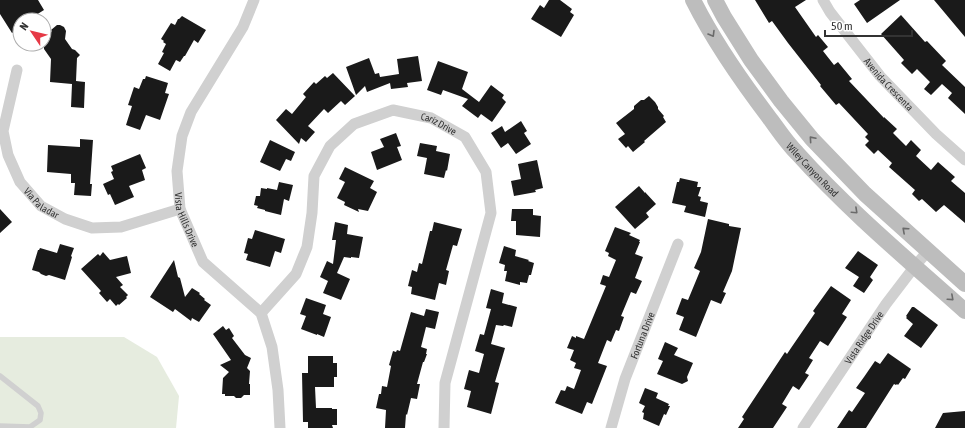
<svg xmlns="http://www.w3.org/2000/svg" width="965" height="428" viewBox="0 0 965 428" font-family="'Asap Condensed',sans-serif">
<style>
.green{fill:#e6ecdf}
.building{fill:#1a1a1a}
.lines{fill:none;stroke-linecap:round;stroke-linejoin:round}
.service{stroke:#d0d0d0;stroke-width:5.5}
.minor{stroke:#d0d0d0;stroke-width:11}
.secondary{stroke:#bdbdbd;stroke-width:16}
.oneway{stroke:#6a6a6a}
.labels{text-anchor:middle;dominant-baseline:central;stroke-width:4;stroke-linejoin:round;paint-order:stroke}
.street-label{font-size:10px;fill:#333;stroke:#fff}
</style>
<rect width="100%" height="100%" fill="#fff"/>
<path class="green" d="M0,337H124L157,357L179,396L176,428H0Z"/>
<path class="building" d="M0,0H38L44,10L28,20H20V28L12,33L0,14Z
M549,0H560L572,9L570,12L574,15L561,37L531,19L540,5L544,8Z
M755,0H806L795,7L816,37L818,35L828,47L823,51L834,65L838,62L852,79L849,81L884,118V117L897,129L893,133L906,146L911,140L921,150L916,156L931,170L938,162L955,177L951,181L965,193V223L944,205L936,212L922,199L919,201L912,194L915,190L889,167L892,163L878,150L874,154L865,145L869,141L865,137L868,134L839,103L836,105L820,86L821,85L788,43L772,21L769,23Z
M860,0H900L867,23L854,4Z
M934,0H965V37Z
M901,15L925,42L927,41L946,61L942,65L965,87V114L948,98L952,93L942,84L931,95L924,89L930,82L917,69L912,74L901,63L904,60L881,34Z
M182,16L206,30L198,43L194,40L185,56H184L180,62L176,60L170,71L158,64L164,53L162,52L166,44L163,42L164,41L161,39L171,23L175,25L178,19H179Z
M57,25H60L64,27L66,31L65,39L72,49L75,50L80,55L77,58L76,81L85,82L84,108L71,107L72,84L50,82L51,59L44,49V38L52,31L51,30Z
M418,56L422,81L407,83L408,87L391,89L390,83L367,92L365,86L356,95L346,67L369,58L375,74L379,73L380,77L399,74L397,59Z
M438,61L468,72L462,89L479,102L491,85L504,95L502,98L506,102L492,122L481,114L478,118L462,106L468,99L443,90L441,95L427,90Z
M333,73L355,96L345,105L341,101L328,113L324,109L308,126L315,132L306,142L301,138L299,144L276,120L286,109L292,114L306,97L303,94L314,82L316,84L325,76L327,78Z
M146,76L168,83L165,93L169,94L160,120L146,115L140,130L126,125L132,106L128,105L134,87L139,89L143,79H145Z
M649,96L655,102L658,107V109L664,116L663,117L666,122L644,141L645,142L633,152L628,146L626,148L618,139L625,134L616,123L634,109V106L641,100H644Z
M521,121L527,131L524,133L531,144L516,154L508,143L501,148L491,133L502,126L505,132Z
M396,133L401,146L397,147L402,160L377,170L371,152L384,147L380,139Z
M80,139L93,140L90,184H92L91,196L74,195L75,183H71V174L47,172L48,145L80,147Z
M270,140L295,152L291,161L286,159L280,171L260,162Z
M420,143L437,146L436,151L450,154L447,171L446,170L444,178L424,174L427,158L417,156Z
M140,154L146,168L142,170L145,180L129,186L134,197L115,205L110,194L108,195L103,184L114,179L111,172L113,171L111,166Z
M537,160L543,188L535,190L536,192L514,196L511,181L521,179L518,164Z
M345,167L374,181L370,188L377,192L368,211L358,209L359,212L344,205L345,202L337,198L345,182L339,179Z
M680,178L698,182L697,187H701L698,196L701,197L700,201L708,203L705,217L684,212L686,206L672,203L677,182H679Z
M279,182L293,185L289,201L284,199L281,215L265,211V210L257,208L258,206L254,205L256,196H260L261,188L267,189V188L277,190Z
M639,186L645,193V192L656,204L646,213L649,217L635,229L615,207Z
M0,209L12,222L0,233Z
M512,209H533V215L541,216L540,237L516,235V221H511Z
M708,219L729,224V226L741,228L732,271L723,292L726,293L721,304L711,300L696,337L679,330L684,317L676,314L682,298L688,300L700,271L694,268L701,252Z
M335,222L348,225L347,234L363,237L359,258L351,257V258L344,257L337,273L350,279L341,300L323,293L328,281L320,277L327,261L333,264L336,240H332Z
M434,222L462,229L457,246L453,245L446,270L449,271L446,285L439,283L435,300L411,294L412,287L408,286L412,270L417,272L419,263L422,264L430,231H432Z
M615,227L631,233L629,235L640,240L639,242H640L635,254L643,257L635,278L642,281L636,294L631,292L621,316L624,317L619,331L616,330L611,342L607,340L598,363L607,366L592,404L587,402L582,414L555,403L561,390L565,391L567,386L574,389L581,370L574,368L576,363L570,360L574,350L567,348L572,336L576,338V336L584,339L606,286L600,284L603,275L609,277L616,260L608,256L609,253L605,251Z
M255,230L285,239L281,253L275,251L270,267L246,260L248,254L244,253L248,238L252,239Z
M60,244L74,248L71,256L72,257L65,280L49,275L46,276L41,274L39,272L32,270L38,250H39L40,248L57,253Z
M504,246L516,250L515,256L529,260L528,261L534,263L531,275H529L527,283L520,282V285L505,281L507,271H504L505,265L499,263Z
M858,251L878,265L870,277L873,280L864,293L853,286L859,277L845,268Z
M103,252L110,260L127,256L131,273L116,277L123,285L120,287L128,295L126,297L127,298L119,305L118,304L116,306L110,299L107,302L99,293L101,291L81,269L98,254L100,256Z
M174,260L178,277L180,278L185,297L192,288L200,293L199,294L205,299L204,300L211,305L199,322L192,318L191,321L175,309L173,312L150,297Z
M831,286L851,300L842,314L847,317L828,346L820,341L809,358L813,360L805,373L809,375L799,390L793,386L782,404L787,407L773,428H738L744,419L742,417L785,352L787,354L791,348L815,313L813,311Z
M491,289L504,293L502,303L517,307L512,327L504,325L503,326L496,325L491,344L505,348L495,382L499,383L491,414L467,407L471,391L464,389L469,370L479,373L484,354L475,351L480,334L484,335L491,309L486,308Z
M306,298L326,305L323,314L331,317L324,337L317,334V335L301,329L306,316L300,314Z
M912,307H914L938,325L921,348L904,336L913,324L906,318L907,317L906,316Z
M426,309L439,312L435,329L426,327L421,347L427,349L426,354H427L424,362H423L417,384H420L417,399L411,398L407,415L406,414L405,428H385L386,410L376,408L379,394H381L382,386L387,387L391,366L389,365L393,351L396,352L397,350L400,351L411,312L424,316Z
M223,326L226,330L229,328L234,336L232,338L245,355L251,358L247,368L250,371L249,384H250V395H244L241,398H236L234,396H225V394H222L223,378L229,372L220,365L231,360L213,334Z
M665,342L678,348L674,355L693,363L687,377L688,381L682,384L657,374L663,361L658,359Z
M888,353L911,369L905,379L903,378L898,385L897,384L896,385L894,384L866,428H837L849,410L852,412L865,393L856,388L864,377L875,361L880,364Z
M308,356H333V363H337V377H334V387H315L316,408H332V409H337V425H332L333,428H308V422H303L302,373H308Z
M645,388L658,393L656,398L669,404L668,406H670L666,415L664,414L659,426L643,419L644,413L642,412L645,406L639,403Z
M965,411V428H935L943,413Z"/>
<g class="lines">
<path class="service" d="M0,376L38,406L41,413L40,420L30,427L0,426"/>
<g class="minor">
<path id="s1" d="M254,0L243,27L191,112L182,136L177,171L180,209L203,262L261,313L272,347L278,390L280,428"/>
<path id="s2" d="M823,0L830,12L880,76L936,134L965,160"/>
<path id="s3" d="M17,70L3,131L8,155L20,182L41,206L65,219L92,228L121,227L180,209"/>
<path id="s4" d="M261,313L296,274L307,247L312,213L314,176L330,146L354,124L393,110L431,118L465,137L486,172L491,213L445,383L444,428"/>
<path id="s5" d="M611,428L625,379L678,244"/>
<path id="s6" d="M803,428L886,304L915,266L928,251"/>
</g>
<g class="secondary">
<path id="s7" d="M693,0C714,42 742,82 771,120C779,131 787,143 797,153C848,210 908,260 965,311"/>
<path d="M715,0L724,17L751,60L781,101L812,139L865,194L965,284"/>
</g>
</g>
<defs><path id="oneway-chevron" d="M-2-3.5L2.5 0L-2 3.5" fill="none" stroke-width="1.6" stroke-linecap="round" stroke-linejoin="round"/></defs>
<g class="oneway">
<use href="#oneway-chevron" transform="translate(712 34) rotate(59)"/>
<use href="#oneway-chevron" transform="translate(812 139) rotate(-131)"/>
<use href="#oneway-chevron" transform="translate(855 211) rotate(43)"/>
<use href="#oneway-chevron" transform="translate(905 230) rotate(-138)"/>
<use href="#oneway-chevron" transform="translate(951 298) rotate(42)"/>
</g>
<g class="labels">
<g class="street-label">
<text stroke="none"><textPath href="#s2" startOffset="107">Avenida Crescenta</textPath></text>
<text stroke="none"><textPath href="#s4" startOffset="309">Cariz Drive</textPath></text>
<text stroke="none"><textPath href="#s7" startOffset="208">Wiley Canyon Road</textPath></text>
<text stroke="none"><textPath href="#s3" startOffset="147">Via Paladar</textPath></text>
<text stroke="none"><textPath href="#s1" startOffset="240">Vista Hills Drive</textPath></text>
<text stroke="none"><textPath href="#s5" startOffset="98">Fortuna Drive</textPath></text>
<text stroke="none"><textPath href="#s6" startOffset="109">Vista Ridge Drive</textPath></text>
</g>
</g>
<g transform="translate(32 32) rotate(305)"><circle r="19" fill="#ffffff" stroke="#adadad"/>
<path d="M0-3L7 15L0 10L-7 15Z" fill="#e63946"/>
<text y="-6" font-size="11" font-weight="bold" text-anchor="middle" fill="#333333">N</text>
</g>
<path d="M825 30v6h87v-6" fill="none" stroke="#333333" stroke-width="2"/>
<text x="831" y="30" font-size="12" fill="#333333" stroke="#ffffff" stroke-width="3" paint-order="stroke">50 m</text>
</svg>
